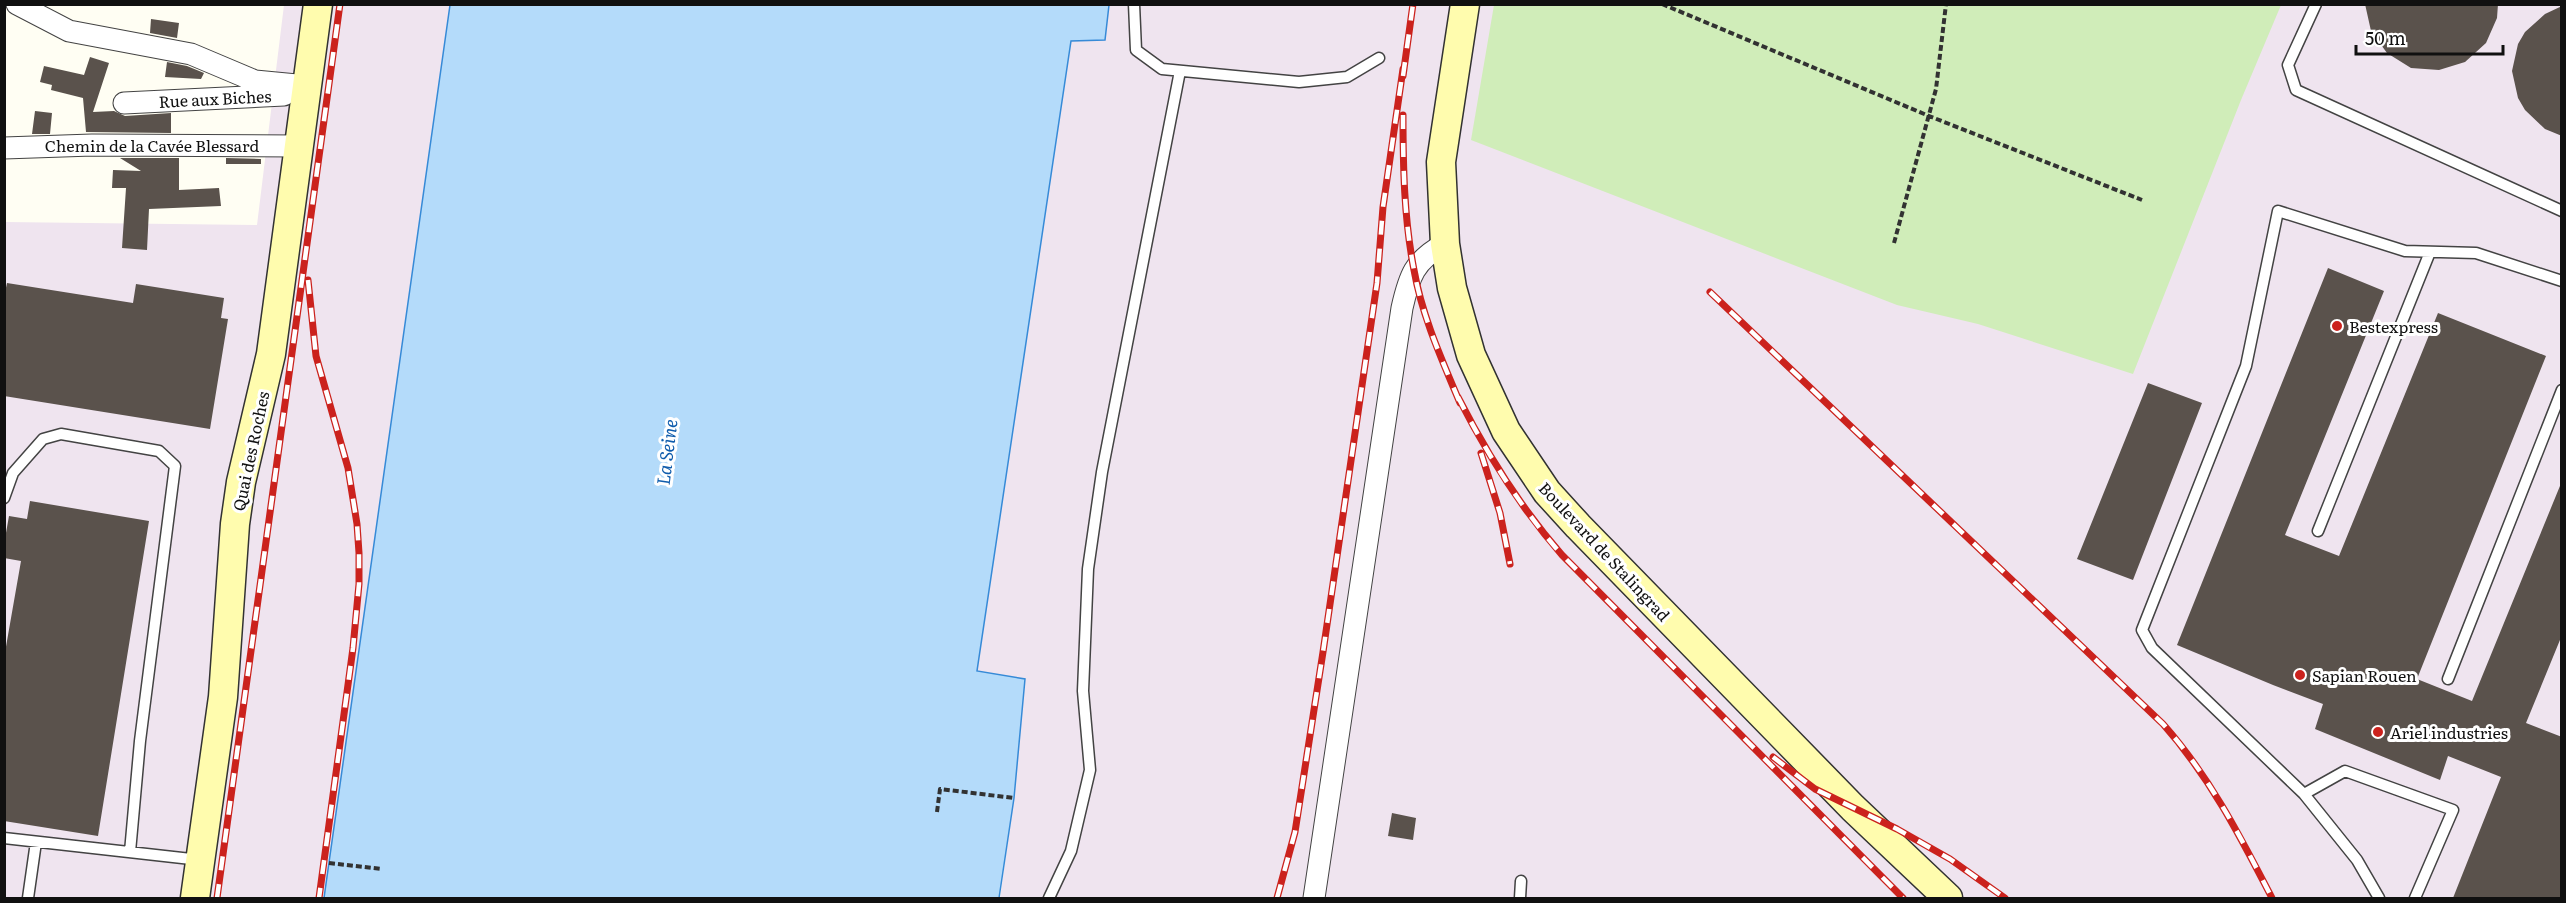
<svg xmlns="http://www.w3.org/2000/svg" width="2566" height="903" viewBox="0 0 2566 903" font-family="Literata,serif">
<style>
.industrial{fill:#efe4ef}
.green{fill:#d0edb9}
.water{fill:#b4dbfa;stroke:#368ad7;stroke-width:1.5}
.building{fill:#5a524c}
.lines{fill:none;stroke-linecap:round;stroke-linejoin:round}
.lane-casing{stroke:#434343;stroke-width:13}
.street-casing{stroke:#434343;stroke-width:23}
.secondary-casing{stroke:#323232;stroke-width:31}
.path{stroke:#323232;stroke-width:4;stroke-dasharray:6 3;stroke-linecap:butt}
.lane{stroke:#fff;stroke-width:10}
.street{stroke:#fff;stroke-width:21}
.secondary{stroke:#fffcae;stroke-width:28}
.rail-casing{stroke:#cb221d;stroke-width:7}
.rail{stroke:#fff;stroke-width:4.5;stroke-dasharray:14;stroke-linecap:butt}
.poi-dot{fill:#cb221d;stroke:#fff;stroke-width:2}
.labels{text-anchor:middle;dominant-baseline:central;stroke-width:6;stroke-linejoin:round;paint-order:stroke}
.street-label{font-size:16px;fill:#101010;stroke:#fff}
.poi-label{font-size:16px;fill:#101010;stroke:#fff;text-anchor:start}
.water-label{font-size:18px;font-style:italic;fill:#0f5cac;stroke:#fff}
</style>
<rect width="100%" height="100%" fill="#fffef3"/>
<path class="industrial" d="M284,5H539L402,898H5V222L257,225Z
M1109,5H2561V898H1000L1014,798L1025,679L977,671L1071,40H1104Z"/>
<path class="green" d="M1494,5V4L2281,5L2241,100L2133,374L1978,324L1897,305L1471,140Z"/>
<path class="water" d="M450,5H1109L1105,40L1071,41L977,671L1025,679L1014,798L999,898H324Z"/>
<path class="building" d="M2365,4H2498L2497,18L2486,43L2465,62L2439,70L2411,68L2387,53L2371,31Z
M2562,6V136L2545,129L2525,110L2518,98L2512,71L2518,44L2525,32L2545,14Z
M151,19L179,23L177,38L150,33Z
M90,57L109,63L93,112L114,111L125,116L171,113V133L86,132L83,98L51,90L52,85L40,82L44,66L84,75Z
M167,62L187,66L204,73L201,79L165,77Z
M35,111L52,113L50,134H32Z
M120,158H179V190L219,188L221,206L149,209L147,250L122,248L126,188H112L113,170L141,171Z
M226,158L261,159V164H226Z
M2328,268L2384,291L2285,535L2339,556L2438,313L2546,356L2417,679L2472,701L2562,481V635L2526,723L2562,737V898H2453L2501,777L2448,756L2440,780L2315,729L2323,704L2273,685L2177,645Z
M7,283L133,303L136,284L224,298L221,318L228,319L210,429L4,396V297Z
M2148,383L2202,403L2133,580L2077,559Z
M30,501L149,521L98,836L4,821V658L21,561L4,558V544L9,516L27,519Z
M1392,813L1416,818L1413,840L1388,836Z"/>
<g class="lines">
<g class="lane-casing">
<path id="lane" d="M1134,4L1136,50L1162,69L1299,82L1347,77L1379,58
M2316,4L2288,65L2296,90L2562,211
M4,498L13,473L43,439L61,434L159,451L175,466L140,741L130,852
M2318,531L2430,252
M2448,679L2562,390
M2304,794L2345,771L2453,810L2415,898
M4,838L200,860
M28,898L36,842
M1049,898L1071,851L1090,770L1083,691L1088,569L1102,472L1180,71
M1520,898L1521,881
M2379,898L2357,860L2304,794L2152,648L2142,630L2246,366L2278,211L2405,251L2476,253L2562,281"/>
</g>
<g class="street-casing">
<path id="street" d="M17,4L69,31L191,54L255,81L307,86
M124,103L284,95
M4,148L92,145L299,146
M1314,898L1402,308C1409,277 1414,260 1445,244"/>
</g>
<g class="secondary-casing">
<path id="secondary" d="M1465,4L1441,162L1445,244L1452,288L1471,355L1506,431L1547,492L1578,526L1853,808L1948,898
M195,898L223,697L235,524L241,482L271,354L318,4"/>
</g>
<path class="path" d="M1662,4L1929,116L2142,200
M1894,243L1936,89L1946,4
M937,812L940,789L1014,798
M329,863L382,869"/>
<use href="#lane" class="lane"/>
<use href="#street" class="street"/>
<use href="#secondary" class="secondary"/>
<g class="rail-casing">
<path id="rail" d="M1403,76L1413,4
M1403,115C1403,166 1404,219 1414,270C1422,316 1442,360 1460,403
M308,280L316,356L348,468L357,524L359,553V584L353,648L319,898
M1710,292L2163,724C2210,777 2240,836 2272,898
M1458,397C1487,454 1520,507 1562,555L1903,898
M1481,453L1500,513L1510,564
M1773,757L1815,789L1897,829L1950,859L2005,898
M217,898L340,4
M1277,898L1295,832L1323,652L1377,283L1383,207L1403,69"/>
</g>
<use href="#rail" class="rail"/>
</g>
<g class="poi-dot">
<circle cx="2337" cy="326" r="6"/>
<circle cx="2300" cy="675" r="6"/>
<circle cx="2378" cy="732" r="6"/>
</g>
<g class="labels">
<g class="street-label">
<text transform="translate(215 98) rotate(-3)">Rue aux Biches</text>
<text x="152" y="145">Chemin de la Cavée Blessard</text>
<text transform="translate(250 451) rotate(-78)">Quai des Roches</text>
<text transform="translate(1605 551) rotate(47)">Boulevard de Stalingrad</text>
</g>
<g class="poi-label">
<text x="2349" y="326">Bestexpress</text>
<text x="2312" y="675">Sapian Rouen</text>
<text x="2390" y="732">Ariel industries</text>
</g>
<g class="water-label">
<text transform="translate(666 452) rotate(-83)">La Seine</text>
</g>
</g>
<rect width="2566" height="903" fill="none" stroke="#101010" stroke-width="12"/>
<path d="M2356 45v9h147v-9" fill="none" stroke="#101010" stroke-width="3"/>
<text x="2365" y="45" font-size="18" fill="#101010" stroke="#ffffff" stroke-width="4.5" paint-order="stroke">50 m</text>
</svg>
